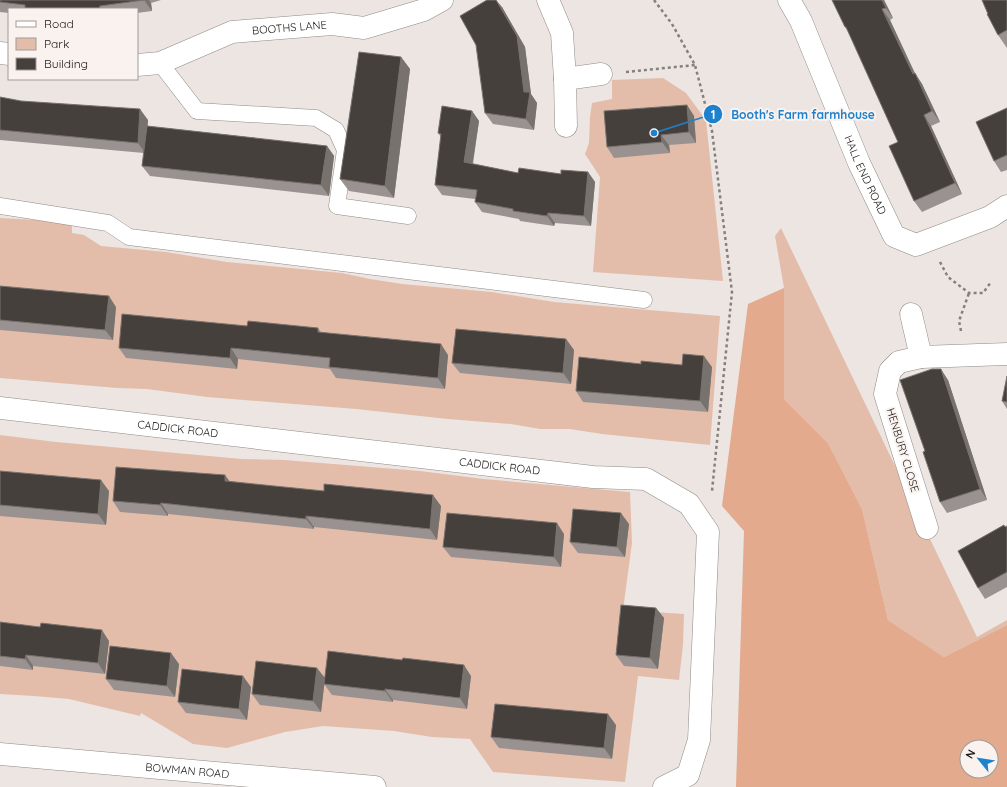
<svg xmlns="http://www.w3.org/2000/svg" width="1007" height="787" viewBox="0 0 1007 787" font-family="Quicksand,sans-serif">
<style>
.green{fill:#e3bdaa}
.forest{fill:#e3aa8d;fill-rule:evenodd}
.lines{fill:none;stroke-linecap:round;stroke-linejoin:round}
.lane-casing{stroke:#908a87;stroke-width:17}
.street-casing{stroke:#908a87;stroke-width:23}
.path{stroke:#85807e;stroke-width:2.5;stroke-dasharray:3 3;stroke-linecap:butt}
.lane{stroke:#fff;stroke-width:16}
.street{stroke:#fff;stroke-width:22}
.wall{fill:#999290}
.shaded-wall{fill:#78726e}
.building{fill:#46403d;stroke:#78726e}
.labels{text-anchor:middle;dominant-baseline:central;stroke-width:4;stroke-linejoin:round;paint-order:stroke}
.street-label{font-size:11px;fill:#1b1917;stroke:#f9f2ef}
.leader{fill:none;stroke:#1e81cd;stroke-width:1.5}
.callout-dot{fill:#1e81cd;stroke:#f9f2ef;stroke-width:1.5}
.mark-label{font-size:12px;text-anchor:middle;font-weight:bold;fill:#fff}
.callout-label{font-size:12px;text-anchor:middle;font-weight:bold;fill:#1e81cd;stroke:#f9f2ef;stroke-width:4;stroke-linejoin:round;paint-order:stroke}
</style>
<rect width="100%" height="100%" fill="#ece5e2"/>
<path class="green" d="M663,78L686,93L706,120L723,281L593,272L600,177L585,154L589,143L590,117L592,103L612,99V80Z
M0,218L36,220L72,225V233L84,235L101,246L166,252L227,262L342,273L370,279L402,284L492,292L554,302L720,316L710,445L602,434L570,429H540L511,424L448,419L356,409L207,397L147,389L117,388L0,378Z
M781,228L977,637L1007,620V625L944,657L888,620L862,509L828,443L784,399V288L775,236Z
M0,435L56,442L122,448L242,459L284,460L420,471L484,479L630,492L632,543L623,610L684,614L683,645L679,680L638,676L625,782L493,772L470,739L432,737L394,731L323,726L285,732L227,748L193,744L141,713L140,716L69,699L34,696L0,694Z"/>
<path class="forest" d="M784,288V399L828,443L862,509L888,620L944,657L1007,625V787H736L744,531L722,506L748,304ZM967,747H991V771H967Z"/>
<g class="lines">
<g class="lane-casing">
<path id="lane" d="M160,63L197,111L316,118L336,130L345,150L337,206L408,216
M0,206L108,223L129,237L644,300"/>
</g>
<g class="street-casing">
<g id="street">
<path d="M548,0L562,33L565,79L566,126"/>
<path id="s1" d="M789,0L801,21L859,163L894,236L916,245L990,217L1007,206"/>
<path d="M0,53L9,54"/>
<path id="s2" d="M137,65L160,63L232,32L332,24L364,28L424,10L442,0"/>
<path d="M565,79L601,74"/>
<path d="M911,314L921,357"/>
<path id="s3" d="M0,408L593,477L646,479L689,504L708,532L699,740L688,775L664,787"/>
<path d="M927,528L885,394L890,371L899,362L921,357L1007,354"/>
<path id="s4" d="M0,754L375,787"/>
</g>
</g>
<path class="path" d="M654,0L672,24L695,65L712,131L732,292L712,491
M626,72L695,65
M940,262L948,277L969,293H983L991,282
M961,331L959,321L969,293"/>
<use href="#lane" class="lane"/>
<use href="#street" class="street"/>
</g>
<path class="wall" d="M0,0H161L151,3L152,11L137,13V9H9V13L0,12Z
M884,0L893,18L890,20L915,73L922,84L940,122L931,126L962,194L922,212L914,201L898,142L849,33L845,27Z
M1007,0V48L998,35L988,14Z
M502,7L525,47L531,94L537,103L534,130L493,124L485,113Z
M401,57L410,69L394,198L349,191L340,179Z
M0,97L21,101L148,120L147,126L327,146L334,156L329,196L150,176L142,166L144,153L0,140Z
M687,105L694,116L696,143L669,145L670,153L614,158L607,147Z
M1007,108V170L1001,172L994,161Z
M472,111L479,121L473,164L518,173L561,174L588,172L595,182L591,226L555,223L554,226L520,221L519,219L482,212L475,202V199L442,195L435,185L441,137L438,133Z
M0,286L116,307L113,340L0,330Z
M247,326L318,328L321,332L448,355L445,389L336,378L330,369L238,359L237,369L126,358L119,348Z
M566,339L574,350L571,384L460,373L452,363Z
M641,364L712,367L708,412L583,402L576,391Z
M1007,376V409L1002,401Z
M948,380L987,500L947,513L940,502L925,451Z
M0,471L109,491L106,525L0,516Z
M229,481L441,506L437,540L314,527V529L168,514V516L120,512L113,501Z
M629,524L625,557L578,553L570,542Z
M1007,526V587L985,599L978,588L1006,527Z
M564,534L561,567L451,557L443,547Z
M656,608L664,618L658,669L624,666L616,655Z
M0,622L109,641L105,674L33,666V670L0,666Z
M179,664L175,697L114,690L106,679Z
M471,676L467,709L393,700V702L332,695L324,684Z
M325,678L321,712L260,705L252,694Z
M251,687L247,720L186,713L178,702Z
M616,725L612,759L499,748L491,737Z"/>
<path class="shaded-wall" d="M144,0H149L151,3L152,11Z
M496,0L502,7L525,47L531,94L537,103L534,130L526,119Z
M882,0H884L893,18L886,8Z
M882,9L890,20L920,85L913,74Z
M401,57L410,69L394,198L385,186Z
M915,73L922,84L940,122L932,111Z
M687,105L694,116L696,143L689,132Z
M140,109L148,120L146,154L138,143Z
M472,111L479,121L471,173L464,162Z
M924,115L931,126L962,194L955,183Z
M661,135L669,145L670,153L662,142Z
M327,146L334,156L329,196L321,185Z
M588,172L595,182L591,226L584,216Z
M548,213L555,223L554,226L547,216Z
M109,296L116,307L113,340L105,330Z
M566,339L574,350L571,384L563,373Z
M441,344L448,355L445,389L438,378Z
M231,348L238,359L237,369L230,358Z
M704,356L712,367L708,412L700,401Z
M941,369L948,380L987,500L980,489Z
M225,475L233,486L225,481Z
M101,480L109,491L106,525L98,514Z
M433,495L441,506L437,540L430,529Z
M161,503L168,514V516L160,505Z
M621,513L629,524L625,557L617,547Z
M306,516L314,527V529L306,519Z
M557,523L564,534L561,567L554,557Z
M656,608L664,618L658,669L650,658Z
M102,630L109,641L105,674L98,663Z
M171,653L179,664L175,697L167,686Z
M26,655L33,666V670L25,659Z
M464,665L471,676L467,709L460,698Z
M317,668L325,678L321,712L313,701Z
M243,676L251,687L247,720L239,709Z
M385,689L393,700V702L385,691Z
M608,714L616,725L612,759L604,748Z"/>
<path class="building" d="M0,0H144L100,6L99,9H25V5L0,2Z
M487,0H496L517,36L524,92H530L526,119L485,113L476,45L460,16Z
M832,0H882L886,8L882,9L913,74L915,73L932,111L924,115L955,183L914,201L889,146L898,142L846,27H845Z
M982,0H1007V30L998,35L987,14H988Z
M359,52L401,57L385,186L340,179Z
M0,97L21,101L140,109L138,143L0,130Z
M687,105L689,132L661,135L662,142L607,147L604,111Z
M442,106L472,111L464,162L518,173L519,168L561,174V170L588,172L584,216L548,213L547,216L513,211V209L475,202L477,190L435,185L441,134L438,133Z
M1007,108V155L994,161L976,122Z
M147,126L327,146L321,185L142,166Z
M0,286L109,296L105,330L0,320Z
M122,314L247,326L248,321L318,328V332L441,344L438,378L329,367L330,358L231,348L230,358L119,348Z
M456,329L566,339L563,373L452,363Z
M683,354L704,356L700,401L576,391L579,357L641,364V361L682,365Z
M932,369H941L980,489L940,502L923,452L925,451L900,380Z
M1007,376V402L1002,401Z
M116,467L225,475V481L324,491V484L433,495L430,529L306,516V519L161,503L160,505L113,501Z
M0,471L101,480L98,514L0,505Z
M573,509L621,513L617,547L570,542Z
M447,513L557,523L554,557L443,547Z
M1004,525L1005,527L1007,526V572L978,588L958,551Z
M621,605L656,608L650,658L616,655Z
M0,622L40,627L41,623L102,630L98,663L26,655L25,659L0,656Z
M110,646L171,653L167,686L106,679Z
M328,651L402,660L403,658L464,665L460,698L385,689V691L324,684Z
M256,661L317,668L313,701L252,694Z
M182,669L243,676L239,709L178,702Z
M495,704L608,714L604,748L491,737Z"/>
<g class="labels">
<g class="street-label">
<text stroke="none"><textPath href="#s2" startOffset="159">BOOTHS LANE</textPath></text>
<text stroke="none"><textPath href="#s1" startOffset="191">HALL END ROAD</textPath></text>
<text stroke="none"><textPath href="#s3" startOffset="179">CADDICK ROAD</textPath></text>
<text transform="translate(903 450) rotate(73)">HENBURY CLOSE</text>
<text stroke="none"><textPath href="#s3" startOffset="503">CADDICK ROAD</textPath></text>
<text stroke="none"><textPath href="#s4" startOffset="188">BOWMAN ROAD</textPath></text>
</g>
</g>
<path class="leader" d="M654 133L713 114"/>
<g class="callout-dot">
<circle cx="654" cy="133" r="4"/>
<circle cx="713" cy="114" r="10"/>
</g>
<g class="mark-label">
<text x="713" y="119">1</text>
</g>
<g class="callout-label">
<text x="803" y="119">Booth's Farm farmhouse</text>
</g>
<rect x="8" y="8" width="130" height="72" fill="#f9f2ef" stroke="#a09b99"/>
<rect x="16" y="21" width="20" height="6" fill="#ffffff" stroke="#a09b99"/>
<text x="44" y="28" font-size="12" fill="#1b1917">Road</text>
<rect x="16" y="38" width="20" height="12" fill="#e3bdaa" stroke="#a09b99"/>
<text x="44" y="48" font-size="12" fill="#1b1917">Park</text>
<rect x="16" y="58" width="20" height="12" fill="#46403d" stroke="#a09b99"/>
<text x="44" y="68" font-size="12" fill="#1b1917">Building</text>
<g transform="translate(979 759) rotate(300)"><circle r="19" fill="#f9f2ef" stroke="#a09b99"/>
<path d="M0-3L7 15L0 10L-7 15Z" fill="#1e81cd"/>
<text y="-6" font-size="11" font-weight="bold" text-anchor="middle" fill="#1b1917">N</text>
</g>
</svg>
